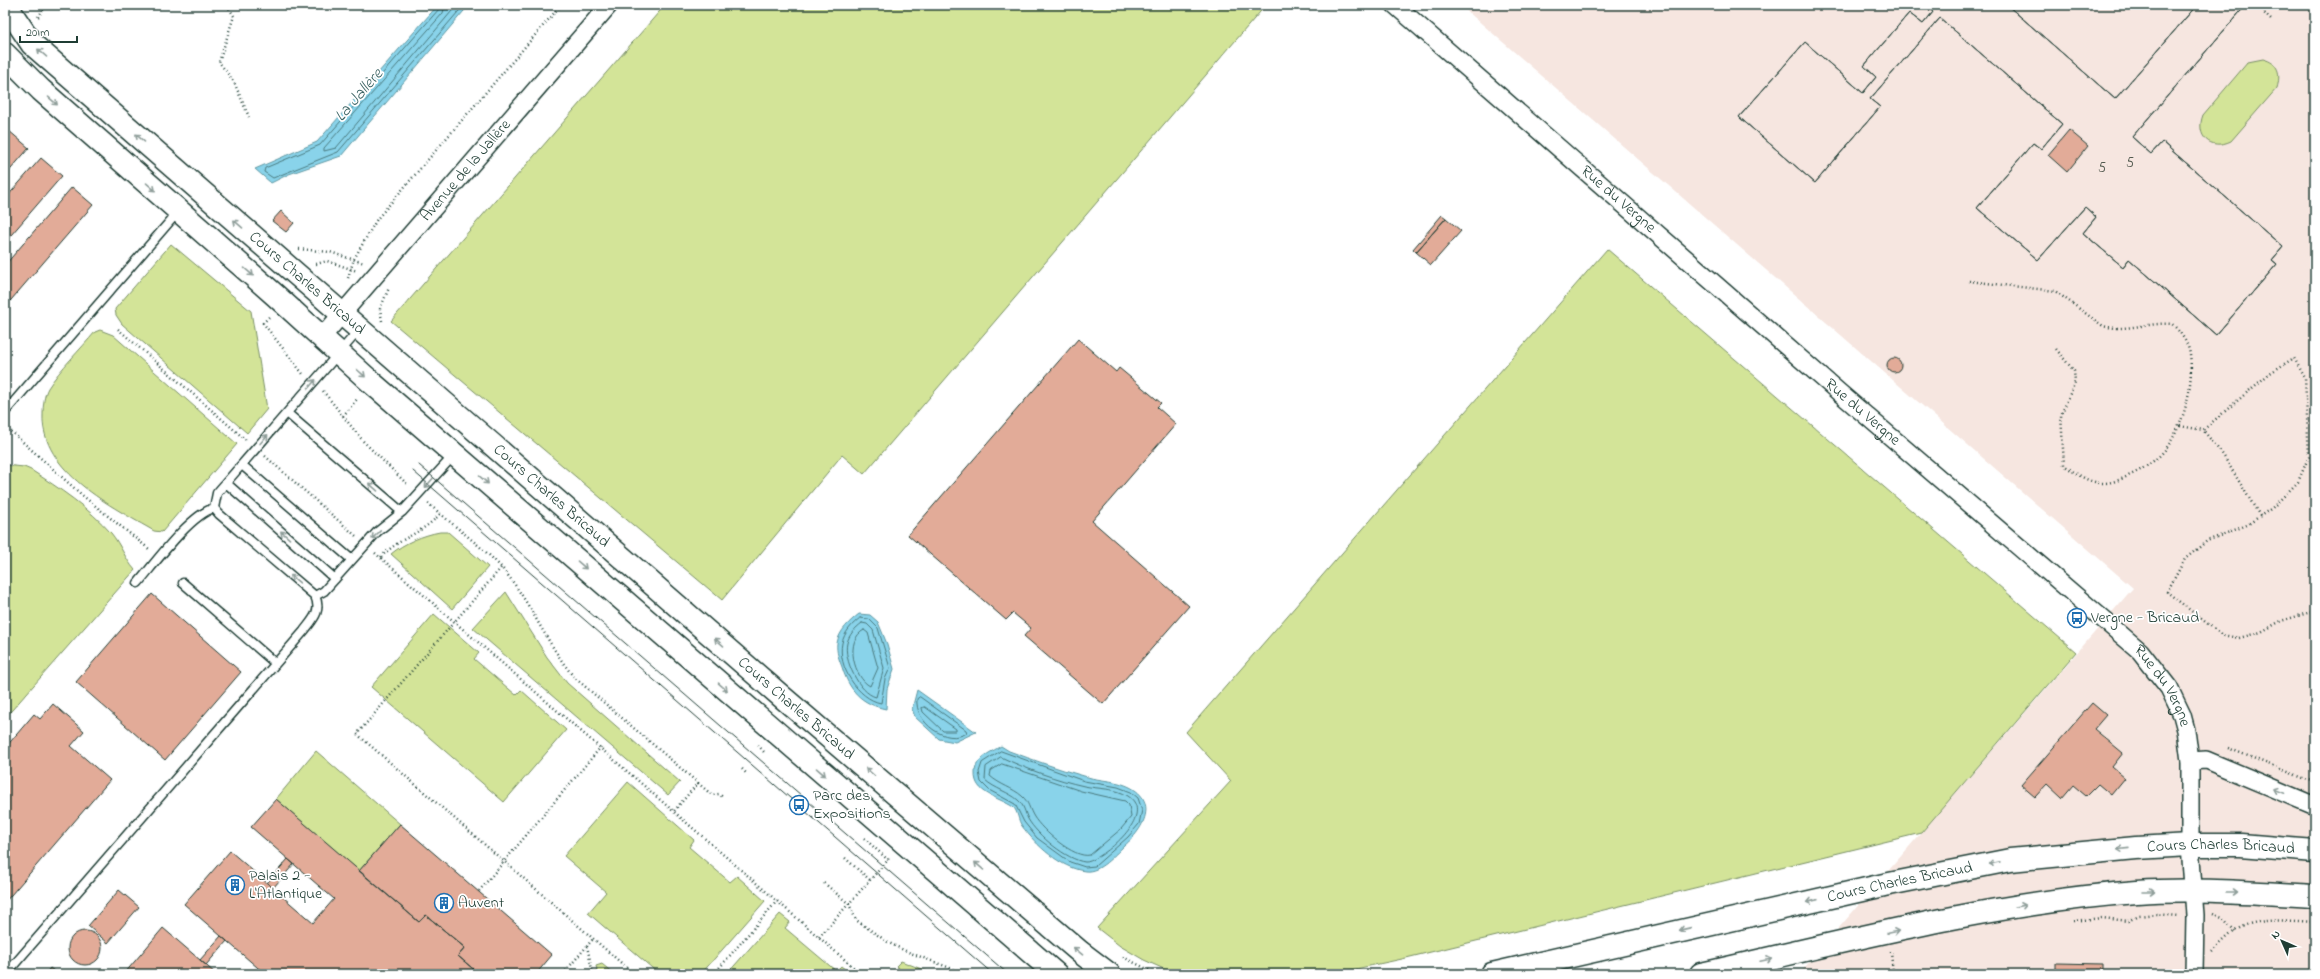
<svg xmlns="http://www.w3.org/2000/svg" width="2320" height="979" viewBox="0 0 2320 979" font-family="'Indie Flower',sans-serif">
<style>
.built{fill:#f6e6e0}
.green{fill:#d3e498;stroke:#799066}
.water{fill:#89d3ea;stroke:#5f97a1}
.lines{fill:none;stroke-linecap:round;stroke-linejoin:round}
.shore{stroke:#49797d;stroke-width:1}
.building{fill:#e2ab98;stroke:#1f3d34;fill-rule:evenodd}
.service-casing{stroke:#1f3d34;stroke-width:11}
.minor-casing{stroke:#1f3d34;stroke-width:20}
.secondary-casing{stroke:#1f3d34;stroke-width:25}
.path{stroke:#1f3d34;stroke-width:2.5;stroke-dasharray:1 3;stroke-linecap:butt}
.service{stroke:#fff;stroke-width:8}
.minor{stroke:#fff;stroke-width:17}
.secondary{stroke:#fff;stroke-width:22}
.tram{stroke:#1f3d34;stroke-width:1}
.oneway{stroke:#8f9e9a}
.labels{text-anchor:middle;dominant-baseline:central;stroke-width:3.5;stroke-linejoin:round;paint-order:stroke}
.number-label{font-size:14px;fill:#50584d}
.street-label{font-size:16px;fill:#1f3d34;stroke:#fff}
.poi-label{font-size:16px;fill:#1f3d34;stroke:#fff;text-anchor:start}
.water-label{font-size:17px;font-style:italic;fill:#3a6262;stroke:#fff}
</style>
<rect width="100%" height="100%" fill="#fff"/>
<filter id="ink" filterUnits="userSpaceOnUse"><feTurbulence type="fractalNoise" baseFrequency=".025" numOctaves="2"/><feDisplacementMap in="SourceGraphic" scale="8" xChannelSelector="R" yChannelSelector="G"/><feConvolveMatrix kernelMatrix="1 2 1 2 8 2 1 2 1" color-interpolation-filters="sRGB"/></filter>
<g filter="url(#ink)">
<path class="built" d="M1460,5H2315V974H1799L2133,588Z"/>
<path class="green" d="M665,5H1266L864,474L842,455L722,600L391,321Z
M2263,59C2279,63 2281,74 2277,88L2231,141C2210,151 2195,136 2203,115L2248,62Z
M171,244L251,311L267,409L247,433L122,324L116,315L115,309Z
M1607,249L2076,652L1921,833L1402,959L1332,974H1175L1144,960L1120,946L1097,928L1231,781L1186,732Z
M100,330L113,335L237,444L162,532L154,531C113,507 40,472 43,414C43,406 44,395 48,388C60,369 81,349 95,332Z
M5,465L24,467L31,470C59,488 89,508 111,533C121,545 125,559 135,570L5,718Z
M440,532H448L488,567L452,609L391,554C404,543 423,535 440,532Z
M506,592L547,657L567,683L680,782L668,795L473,628Z
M434,614L479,653L474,659L516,695L521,690L566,730L504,802L371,687Z
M316,751L400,824L359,871L276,799Z
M628,782L694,840L689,847L730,882L737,876L765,901L701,974H659L588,913L606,892L564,856Z
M780,914L790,922L785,928L836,971L841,966L851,974H727Z
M901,961L934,974H905L896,966Z
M602,964L614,974H598L596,966Z"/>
<path class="water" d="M438,5H469L341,156L289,174L271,183L255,169L317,142Z
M859,614L870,615L878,622L887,644L894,669L887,689L886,709C861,704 849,690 842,667C839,659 836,652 837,643C839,631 850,621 859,614Z
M917,690L976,732L955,742L939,739L915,717L912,709Z
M1001,746L1009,751C1034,760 1058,769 1084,776C1095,780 1108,780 1119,783C1159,794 1149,825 1124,846C1114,855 1100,873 1085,871C1060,868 1036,845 1022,826C1018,821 1018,811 1013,807C999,797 974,794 975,773C975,758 990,753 1001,746Z"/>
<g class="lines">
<path class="shore" d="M440,5L439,9L320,145L265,168L264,172L273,178L338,152L464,5
M445,5L443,13L324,148V151L336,148L457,5
M860,618L869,619L878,628L890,668L885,679L881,703C858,699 837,666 842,643C844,633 852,624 860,618Z
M862,623L867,624L873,630L884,668L876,697C859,693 843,659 847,643C849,635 855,628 862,623Z
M864,630L868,633L878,668L870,686C854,678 844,640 864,630Z
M920,697L966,730L967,733C946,746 914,722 917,699Z
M925,707L956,729V731H943L923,712L922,708Z
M1001,751L1084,781L1118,787L1131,792L1138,798L1142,810L1139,824L1128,837L1095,866L1085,867L1070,862L1037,838L1024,822L1015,804L989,790L981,782L979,772L982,763Z
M1001,757C1026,769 1057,780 1084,786C1098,789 1116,788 1128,796C1159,816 1096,864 1085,862C1067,860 1037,835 1028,819C1025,813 1024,805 1018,800C1009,792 995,789 985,780L986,767Z
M1002,764L1081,791L1125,801L1129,805L1131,817L1121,829L1090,855C1074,859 1042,830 1034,817C1029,809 1029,802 1022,796C1013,788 1000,785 990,776L991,771Z"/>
</g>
<path class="building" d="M1814,5H1822L1816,9Z
M1925,5H2007L2115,99L2197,5H2246L2132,137L2151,154L2162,142L2283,247L2272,260L2277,264L2216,335L2129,259L2123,267L2083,233L2096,217L2085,207L2038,260L1977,208L2033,143L2041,149L2062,124L1940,18L1870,99L1880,107L1815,183L1739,117L1805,42L1863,93L1876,77L1864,66L1909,13L1923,24L1933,12ZM2069,130L2088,146L2067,172L2048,155Z
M1925,5H2007L2115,99L2197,5H2246L2132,137L2151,154L2162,142L2283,247L2272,260L2277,264L2216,335L2129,259L2123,267L2083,233L2096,217L2085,207L2038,260L1977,208L2033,143L2041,149L2062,124L1940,18L1870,99L1880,107L1815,183L1739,117L1805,42L1863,93L1876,77L1864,66L1909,13L1923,24L1933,12Z
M8,130L29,148L5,176V134Z
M41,158L62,176L5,242V199Z
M72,187L93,205L5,307V265Z
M281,211L294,223L286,232L272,221Z
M1442,215L1446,218L1416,252L1413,249Z
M1446,218L1461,231L1431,265L1416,252Z
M1078,339L1116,372L1119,368L1161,403L1157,407L1176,424L1092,521L1189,606L1103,704L1024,636L1031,628L1013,613L1006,620L908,535Z
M1887 365a7 7 0 1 1 14 0a7 7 0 1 1-14 0Z
M152,594L241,672L165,760L76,682Z
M2092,703L2106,715L2094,729L2123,753L2112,767L2125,778L2111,795L2098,784L2086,796L2073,785L2062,798L2047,784L2035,797L2021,785Z
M53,704L84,731L71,746L110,780L5,902V748L34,714L40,719Z
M276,799L419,922L426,915L465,948L458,956L479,974H265L184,904L230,851L313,923L334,899L251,827Z
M400,824L552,955L536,974H479L458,956L465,948L426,915L419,922L359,871Z
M288,859L294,864L273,888L267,883Z
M119,890L139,907L108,943L88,926Z
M163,928L200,960L216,974H124Z
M68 948a17 17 0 1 1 34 0a17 17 0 1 1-34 0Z
M221,936L227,941L206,965L200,960Z
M2056,963L2103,964V974H2056Z
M50,968L58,974H45Z"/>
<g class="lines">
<g class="service-casing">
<path id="service" d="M359,330L217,493L214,508L219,514L315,596L324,591L377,532L402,512L454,455
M5,412L178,212
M287,413L402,512
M242,465L352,560
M226,483L335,579
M138,583C155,563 190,515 214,508
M183,583L275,663
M6,974L304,631C313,619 322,611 315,596"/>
</g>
<g class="minor-casing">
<g id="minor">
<path id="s1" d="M1395,5L1841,394L2140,651L2169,688L2182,715L2186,730L2190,761V845L2195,915L2194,974"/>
<path id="s2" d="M322,337L609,5"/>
<path d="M2190,761L2206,760L2315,806"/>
</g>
</g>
<g class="secondary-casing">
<g id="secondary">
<path id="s3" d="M9,5L12,14L32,44L781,696L1080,952L1109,974"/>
<path d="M5,54L41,90L275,295L372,383L1056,974"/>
<path id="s4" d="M1492,974L1884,885L2010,860L2136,848L2190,845H2241L2315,851"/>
<path d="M1701,974C1844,942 1989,903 2137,892C2196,888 2256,893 2315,896"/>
</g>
</g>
<path class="path" d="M227,5L234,16L219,62L234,82L249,117
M2270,5L2263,12L2271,20
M38,17L47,5
M299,249L330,252L364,263
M316,264L327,261L357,271
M348,278L354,259L377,219L561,5
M1969,281L2055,291L2103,326C2126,332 2149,322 2172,324C2180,331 2189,344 2190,355C2194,386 2184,425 2165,450C2156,461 2140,471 2128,476C2118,481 2106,485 2095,482C2083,479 2074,472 2064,465L2061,415L2075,382L2074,371L2056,349
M269,317L263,323L303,374
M382,321L380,309L389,288
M118,329L246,440
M323,391L363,441L408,485
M343,416L358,398
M5,426L83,496L149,549
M2180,426L2203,430
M265,456L356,536
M428,503C451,524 482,546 502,568C530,601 546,643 574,677L698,783L674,811
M2260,516L2223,455L2203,430L2270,373L2294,358L2305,378L2309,456L2298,482L2272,508L2247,525L2207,541L2185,559L2167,592L2222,635L2239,638L2261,632L2281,621L2311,612L2315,614
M375,553L859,972L894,974
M381,557C400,537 422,534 440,514
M501,568L357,734L634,974
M758,745L764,752
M2228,748L2308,780L2315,781
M742,769L746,773
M698,783L712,795L719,794L724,798
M864,838L888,860
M845,858L870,880
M824,883L849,904L856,920L889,943L908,952L966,974
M479,891L601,747
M2213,914L2222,918L2235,932
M2073,921L2102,918L2129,921L2139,916L2155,914L2178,916
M819,937L888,860L889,856
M587,946L593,974
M1891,952L1893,974
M2212,952C2222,942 2233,930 2246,925C2266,918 2295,921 2315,922
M1123,957L1157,974
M563,974L593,939
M714,974L777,901
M1861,974L1879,971L1883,974"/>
<use href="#service" class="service"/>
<use href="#minor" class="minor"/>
<use href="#secondary" class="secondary"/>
<path class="tram" d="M419,465L1008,974
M413,471L993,974"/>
</g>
<defs><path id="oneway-shaft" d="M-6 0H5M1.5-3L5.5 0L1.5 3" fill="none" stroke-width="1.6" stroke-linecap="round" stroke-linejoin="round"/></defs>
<g class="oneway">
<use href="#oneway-shaft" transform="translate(42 53) rotate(-139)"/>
<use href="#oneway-shaft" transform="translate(53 101) rotate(41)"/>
<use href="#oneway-shaft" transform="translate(140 138) rotate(-139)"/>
<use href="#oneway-shaft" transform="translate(151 187) rotate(41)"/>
<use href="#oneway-shaft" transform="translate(238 224) rotate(-139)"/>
<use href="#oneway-shaft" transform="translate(249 272) rotate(41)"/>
<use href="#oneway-shaft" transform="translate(361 373) rotate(42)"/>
<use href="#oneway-shaft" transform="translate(312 384) rotate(-49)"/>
<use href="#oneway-shaft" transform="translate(264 439) rotate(-49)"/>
<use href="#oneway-shaft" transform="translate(484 480) rotate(41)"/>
<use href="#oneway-shaft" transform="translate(429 483) rotate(131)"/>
<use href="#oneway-shaft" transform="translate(373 487) rotate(-139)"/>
<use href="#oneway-shaft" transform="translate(285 535) rotate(-139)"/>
<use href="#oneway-shaft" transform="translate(376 535) rotate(136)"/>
<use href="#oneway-shaft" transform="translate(582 565) rotate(41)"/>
<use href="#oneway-shaft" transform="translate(295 579) rotate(-140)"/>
<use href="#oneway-shaft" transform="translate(719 642) rotate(-139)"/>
<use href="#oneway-shaft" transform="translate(723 687) rotate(41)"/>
<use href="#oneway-shaft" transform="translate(821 772) rotate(41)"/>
<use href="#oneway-shaft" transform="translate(870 772) rotate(-139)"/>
<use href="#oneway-shaft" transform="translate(2279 791) rotate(-158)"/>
<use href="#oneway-shaft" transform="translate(2123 849) rotate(174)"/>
<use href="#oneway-shaft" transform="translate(1994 863) rotate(169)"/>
<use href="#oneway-shaft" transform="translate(979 866) rotate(-139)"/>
<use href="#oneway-shaft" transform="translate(2149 892)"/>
<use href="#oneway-shaft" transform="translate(2232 892)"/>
<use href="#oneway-shaft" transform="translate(1812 901) rotate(167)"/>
<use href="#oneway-shaft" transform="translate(2020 906) rotate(-11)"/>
<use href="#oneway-shaft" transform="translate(1685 929) rotate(167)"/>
<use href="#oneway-shaft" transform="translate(1893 932) rotate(-12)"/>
<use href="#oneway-shaft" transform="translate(1078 951) rotate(-140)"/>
<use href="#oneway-shaft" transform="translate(1766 960) rotate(-12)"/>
</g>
</g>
<defs>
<g id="bus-ring" transform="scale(1)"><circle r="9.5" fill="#fff" stroke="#1f6fb2" stroke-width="1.5"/><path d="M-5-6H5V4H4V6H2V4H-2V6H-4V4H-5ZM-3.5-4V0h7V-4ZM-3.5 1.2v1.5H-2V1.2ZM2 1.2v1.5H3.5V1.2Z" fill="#1f6fb2"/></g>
<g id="building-ring" transform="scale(1)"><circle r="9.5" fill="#fff" stroke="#1f6fb2" stroke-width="1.5"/><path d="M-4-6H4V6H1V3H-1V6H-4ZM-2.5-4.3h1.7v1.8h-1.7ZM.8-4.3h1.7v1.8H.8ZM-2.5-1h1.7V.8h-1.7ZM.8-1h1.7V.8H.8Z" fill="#1f6fb2"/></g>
</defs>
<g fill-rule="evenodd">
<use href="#bus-ring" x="2077" y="618"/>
<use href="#bus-ring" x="799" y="805"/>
<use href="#building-ring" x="235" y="885"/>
<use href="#building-ring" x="444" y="903"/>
</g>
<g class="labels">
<g class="number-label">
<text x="2130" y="163">5</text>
<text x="2102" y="168">5</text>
</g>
<g class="street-label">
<text stroke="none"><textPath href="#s2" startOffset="220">Avenue de la Jallère</textPath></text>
<text stroke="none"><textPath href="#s1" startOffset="296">Rue du Vergne</textPath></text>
<text stroke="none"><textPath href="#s3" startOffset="410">Cours Charles Bricaud</textPath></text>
<text stroke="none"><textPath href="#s1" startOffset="620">Rue du Vergne</textPath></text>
<text stroke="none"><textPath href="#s3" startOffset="734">Cours Charles Bricaud</textPath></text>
<text stroke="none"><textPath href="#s1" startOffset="1028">Rue du Vergne</textPath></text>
<text stroke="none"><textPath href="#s3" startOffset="1058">Cours Charles Bricaud</textPath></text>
<text stroke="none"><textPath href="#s4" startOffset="742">Cours Charles Bricaud</textPath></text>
<text stroke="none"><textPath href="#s4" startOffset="418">Cours Charles Bricaud</textPath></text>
</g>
<g class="poi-label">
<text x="2091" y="618">Vergne - Bricaud</text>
<text x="813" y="796">Parc des<tspan x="813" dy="18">Expositions</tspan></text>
<text x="249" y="876">Palais 2 -<tspan x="249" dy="18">L'Atlantique</tspan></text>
<text x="458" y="903">Auvent</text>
</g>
<g class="water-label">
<text transform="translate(359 95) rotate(-49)">La Jallère</text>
</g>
</g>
<rect width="2320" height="979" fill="none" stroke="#fff" stroke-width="20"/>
<rect x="10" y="10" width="2300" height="959" fill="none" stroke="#1f3d34" stroke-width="1.5" filter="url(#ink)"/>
<g transform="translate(2282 941) rotate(315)" stroke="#ffffff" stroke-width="3" paint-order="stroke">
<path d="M0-3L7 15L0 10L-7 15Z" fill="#1f3d34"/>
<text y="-6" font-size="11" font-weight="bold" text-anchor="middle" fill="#1f3d34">N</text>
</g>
<path d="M20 36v6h57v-6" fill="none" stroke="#1f3d34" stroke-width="2"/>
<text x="26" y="36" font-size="12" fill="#1f3d34" stroke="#ffffff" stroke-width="3" paint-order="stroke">20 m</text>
</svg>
